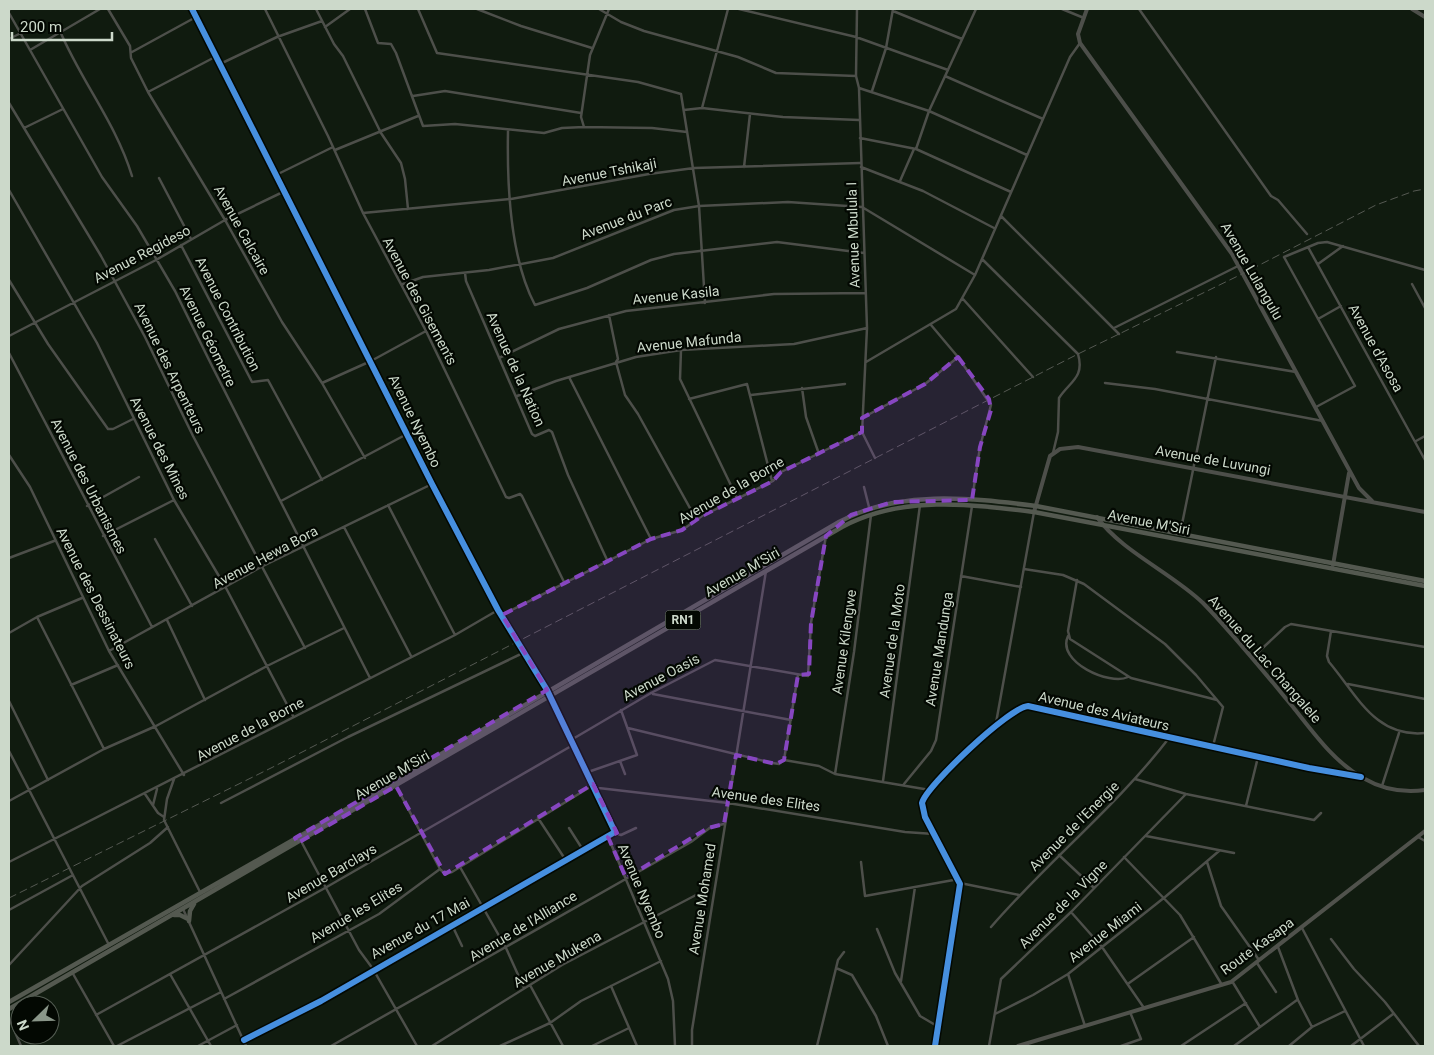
<svg xmlns="http://www.w3.org/2000/svg" width="1434" height="1055" viewBox="0 0 1434 1055" font-family="Roboto,sans-serif">
<style>
.lines{fill:none;stroke-linecap:round;stroke-linejoin:round}
.minor{stroke:#4d4f4a;stroke-width:2.5}
.tertiary{stroke:#4d4f4a;stroke-width:4}
.secondary{stroke:#50524c;stroke-width:4}
.trunk{stroke:#545950;stroke-width:4.5}
.rail{stroke:#555952;stroke-width:1;stroke-dasharray:8 4;stroke-linecap:butt}
.cycleway-casing{stroke:#030802;stroke-width:9}
.cycleway{stroke:#468fdf;stroke-width:6}
.marked{fill:#8746c1;fill-opacity:0.2;stroke:#8746c1;stroke-width:4;stroke-dasharray:10 6;stroke-linejoin:round}
.labels{text-anchor:middle;dominant-baseline:central;stroke-width:4.5;stroke-linejoin:round;paint-order:stroke}
.shield{fill:#030802;stroke:#909a8e;stroke-width:1}
.shield-label{font-size:12px;font-weight:bold;fill:#ccd9ca}
.street-label{font-size:14px;fill:#ccd9ca;stroke:#030802}
</style>
<rect width="100%" height="100%" fill="#101b0f"/>
<g class="lines">
<path class="minor" d="M108,9L130,46L131,58L148,92L225,220L282,322L322,383L365,458
M192,9L432,484L498,610L547,690L615,832L321,1001L244,1040
M265,9L328,136L363,213L426,331L506,497L509,498L520,494L522,496L565,584
M316,9L334,44L343,56L381,133L401,163L405,179L408,209
M365,9L378,43L391,44L396,53L423,126L455,124L544,133L562,128L584,127L652,128L687,132
M418,9L437,53L638,82L681,94L699,206L705,303
M477,9L521,26L592,48
M599,9L621,22L644,31L738,57L776,73L856,76
M739,9L856,37L948,70
M857,9L856,76L859,88L867,328L862,432L875,458
M1062,9L1084,18
M1139,9L1271,196L1278,200L1307,234
M9,10L10,9
M893,11L962,39
M9,13L102,177L137,226L175,291L212,366L370,678
M325,27L350,9
M60,31C81,81 116,123 132,176
M9,39L21,33
M30,50L100,9
M132,52L196,17
M220,64L277,37L322,21
M945,76L1043,119
M859,88L929,111L1027,155
M872,91L886,48L893,9
M148,92L215,57
M413,96L445,91L581,113
M9,103L101,256L145,337L193,436L305,648
M702,108L728,9
M684,110L702,108L783,117L859,120
M584,127L581,117L590,55L609,9
M24,128L63,109
M508,131C507,183 510,258 535,305L587,288L651,260L674,254L777,242L864,253
M860,138L916,149L1011,192
M916,149L929,111L976,9
M335,150L418,116
M744,167L750,114
M861,167L923,191L994,228
M276,175L333,147
M159,178L191,239
M900,181L914,149
M9,190L97,343L174,500L226,588L293,716
M363,213L511,199L649,174L694,168L860,163
M1001,216L1119,334
M181,245L252,382L268,380L322,480
M1308,247L1425,460
M982,259L1078,354C1085,378 1069,382 1059,398L1058,432L1053,453
M1318,264L1343,246
M465,273L466,281L532,434L535,436L549,430L552,432L568,475L608,562
M9,280L48,344L108,429H113L133,419
M403,284L423,277L489,270L553,258L674,210L699,206L788,202L862,207L975,275
M1412,284L1425,308
M963,299L1033,377
M609,315L618,359L616,362L625,395L638,414L696,519
M1318,319L1341,306
M931,325L958,357L991,405L980,447L972,500
M1114,328L1238,266
M9,336L156,260L225,220L285,191
M681,350L680,379L737,498
M1177,352L1296,372
M9,353L152,627
M499,358L559,329L626,311L774,294L865,293
M866,362L956,309L975,275L1070,57L1080,43
M569,377L651,539
M322,383L371,361L426,331
M1105,383L1155,389L1323,421
M802,388L806,417L819,454
M751,395L845,384
M517,396L556,381L636,357L681,350L794,344L867,328
M689,399L747,384L772,481
M1316,407L1355,386L1284,257L1318,243L1327,242L1425,270
M862,418L925,384L958,357
M1416,441L1425,436
M9,455L30,487L109,651L184,775
M864,487L869,507
M281,501L407,434
M388,505L455,635
M87,506L139,477
M344,527L411,656
M1180,534L1216,357
M103,536L174,500
M155,539L192,606
M9,558L54,541
M1024,569L1063,575L1084,584L1165,644L1196,675L1223,707L1213,746
M961,576L1021,587
M1077,580L1068,631L1070,639L1131,678L1217,700
M502,615L651,539L682,530L702,516L773,481L781,472L862,432
M37,617L104,749
M167,620L205,700
M1331,631L1327,656L1329,662C1357,695 1375,738 1425,733
M9,633L37,617L82,598
M1068,636C1056,662 1110,686 1128,677
M109,651L261,567L432,484
M1252,658L1285,627L1291,624L1425,647
M1348,684L1425,699
M71,685L118,665
M653,694L791,720
M9,701L48,780
M996,723L1034,512
M628,728L772,763L779,764L784,760L819,766L835,774L930,790
M571,740L651,693L715,660L808,676L811,623L826,536
M9,751L109,945
M784,760L798,675
M620,761L625,774
M588,772L637,755L621,710
M835,774L854,652L871,515
M174,779L167,799L164,820L200,892
M1135,779L1186,794L1314,820L1321,813
M883,781L920,505
M904,784L931,751L936,740L972,506
M1382,786L1399,733
M145,794L158,813L164,817
M9,801L104,749L156,726L267,666L344,628
M221,803L348,737L523,653
M153,805L157,789
M1246,806L1258,757
M538,818L565,859
M569,828L583,850
M615,833L621,835L636,828
M1146,836L1234,853
M608,837L668,979L673,1001L675,1046
M1418,837L1425,841
M301,841L359,950L373,969L417,1046
M1059,855L1094,888
M1124,857L1180,915L1222,985
M9,862L455,635L498,610
M861,862L865,896L959,879
M1207,862L1221,906L1259,960
M460,867L506,948L524,988
M440,869L445,874L452,872L590,787L728,803L905,832L934,834
M960,883L1019,895
M183,909L246,1046
M9,910L73,875
M1071,912L1102,947L1144,1008
M452,925L462,946
M991,927C1048,861 1116,807 1169,738
M1302,928L1364,1046
M877,929L895,973L920,1016L937,1026
M1331,939L1354,969L1385,1002L1419,1046
M1278,947L1298,1000L1312,1027
M1257,963L1276,992
M9,965L82,886L150,843L168,827
M836,968L852,975L876,1016L888,1046
M72,972L114,1046
M170,974L211,1046
M1068,974L1085,1026
M901,981L915,887
M1232,981L1260,1027
M1129,983L1194,937
M530,985L563,1046
M611,986L637,1046
M224,999L379,914L440,869L396,786
M995,1014L1033,995L1068,974L1165,897L1219,851
M96,1015L325,888L573,745
M9,1018L21,1046
M117,1046L221,992
M198,1046L237,1025
M331,1046L691,842L711,827L724,824
M432,1046L562,965L696,895
M500,1046L550,1023L581,1001L661,961
M592,1046L629,1028
M692,1046V1030L766,571
M817,1046L838,960L844,952
M935,1046L960,884L925,817L922,803C926,786 1010,707 1028,706L1309,768L1360,777
M989,1046L1001,979L1071,912L1186,794
M1121,1046L1141,1039L1130,1012
M1181,1046L1246,1003
M1234,1046L1297,1000
M1289,1046L1312,1027L1345,1011
M1351,1046L1393,1014"/>
<path class="tertiary" d="M1087,9L1078,34L1080,43L1232,254L1359,488L1372,501
M1412,9L1425,17
M1034,512L1050,456L1060,449L1078,447L1425,512
M1097,517C1121,551 1172,573 1203,603C1235,636 1264,672 1293,707C1313,732 1334,762 1363,778C1382,789 1404,793 1425,790
M1333,565L1349,473"/>
<path class="secondary" d="M1018,1046L1231,982L1425,831"/>
<path class="trunk" d="M174,915H180L188,919
M189,921L190,911L194,904
M9,1002L321,824L839,522C899,489 970,498 1036,506L1425,581
M9,1009L842,527C901,495 971,504 1034,512L1425,586"/>
<path class="rail" d="M9,898L273,767L1078,354L1242,274L1376,205L1414,191L1425,189"/>
<g class="cycleway-casing">
<path id="cycleway" d="M192,9L432,484L498,610L547,690L615,832L321,1001L244,1040
M935,1046L960,884L925,817L922,803C926,786 1010,707 1028,706L1309,768L1361,777"/>
</g>
<use href="#cycleway" class="cycleway"/>
</g>
<path class="marked" d="M958,357L989,399L991,410L980,447L972,500L892,502L851,515L826,536L811,623L809,674L798,675L784,760L776,764L736,755L724,824L708,828L626,878L608,837L617,833L593,784L445,874L396,786L298,843L295,838L547,690L502,615L651,539L682,530L702,516L773,481L781,472L862,432V418L925,384Z"/>
<g class="labels">
<rect class="shield" x="665.5" y="610.5" width="35" height="19" rx="4"/>
<g class="shield-label">
<text x="683" y="620">RN1</text>
</g>
<g class="street-label">
<text transform="translate(609 172) rotate(-11)">Avenue Tshikaji</text>
<text transform="translate(626 218) rotate(-21)">Avenue du Parc</text>
<text transform="translate(242 230) rotate(61)">Avenue Calcaire</text>
<text transform="translate(853 235) rotate(-92)">Avenue Mbulula I</text>
<text transform="translate(142 254) rotate(-28)">Avenue Regideso</text>
<text transform="translate(1252 271) rotate(60)">Avenue Lulangulu</text>
<text transform="translate(676 295) rotate(-6)">Avenue Kasila</text>
<text transform="translate(420 301) rotate(62)">Avenue des Gisements</text>
<text transform="translate(228 314) rotate(63)">Avenue Contribution</text>
<text transform="translate(208 336) rotate(64)">Avenue Géometre</text>
<text transform="translate(689 342) rotate(-6)">Avenue Mafunda</text>
<text transform="translate(1376 348) rotate(61)">Avenue d'Asosa</text>
<text transform="translate(170 368) rotate(64)">Avenue des Arpenteurs</text>
<text transform="translate(516 369) rotate(66)">Avenue de la Nation</text>
<text transform="translate(415 421) rotate(64)">Avenue Nyembo</text>
<text transform="translate(160 448) rotate(63)">Avenue des Mines</text>
<text transform="translate(1213 460) rotate(10)">Avenue de Luvungi</text>
<text transform="translate(89 486) rotate(63)">Avenue des Urbanismes</text>
<text transform="translate(731 490) rotate(-30)">Avenue de la Borne</text>
<text transform="translate(1149 522) rotate(11)">Avenue M'Siri</text>
<text transform="translate(265 557) rotate(-28)">Avenue Hewa Bora</text>
<text transform="translate(742 572) rotate(-30)">Avenue M'Siri</text>
<text transform="translate(96 598) rotate(63)">Avenue des Dessinateurs</text>
<text transform="translate(892 641) rotate(-82)">Avenue de la Moto</text>
<text transform="translate(844 642) rotate(-82)">Avenue Kilengwe</text>
<text transform="translate(939 649) rotate(-81)">Avenue Mandunga</text>
<text transform="translate(1265 659) rotate(49)">Avenue du Lac Changalele</text>
<text transform="translate(661 677) rotate(-28)">Avenue Oasis</text>
<text transform="translate(1104 711) rotate(13)">Avenue des Aviateurs</text>
<text transform="translate(250 729) rotate(-28)">Avenue de la Borne</text>
<text transform="translate(392 775) rotate(-30)">Avenue M'Siri</text>
<text transform="translate(766 799) rotate(8)">Avenue des Elites</text>
<text transform="translate(1074 826) rotate(-45)">Avenue de l'Energie</text>
<text transform="translate(331 873) rotate(-30)">Avenue Barclays</text>
<text transform="translate(642 891) rotate(67)">Avenue Nyembo</text>
<text transform="translate(702 899) rotate(-81)">Avenue Mohamed</text>
<text transform="translate(1063 904) rotate(-45)">Avenue de la Vigne</text>
<text transform="translate(356 912) rotate(-31)">Avenue les Elites</text>
<text transform="translate(523 926) rotate(-31)">Avenue de l'Alliance</text>
<text transform="translate(420 928) rotate(-29)">Avenue du 17 Mai</text>
<text transform="translate(1105 932) rotate(-38)">Avenue Miami</text>
<text transform="translate(1257 946) rotate(-36)">Route Kasapa</text>
<text transform="translate(557 959) rotate(-30)">Avenue Mukena</text>
</g>
</g>
<rect width="1434" height="1055" fill="none" stroke="#ccd9ca" stroke-width="20"/>
<g transform="translate(35 1020) rotate(247)"><circle r="24" fill="#030802" stroke="#535c52"/>
<path d="M0-4L9 19L0 12L-9 19Z" fill="#8a9689"/>
<text y="-8" font-size="14" font-weight="bold" text-anchor="middle" fill="#ccd9ca">N</text>
</g>
<path d="M12 32v8h100v-8" fill="none" stroke="#ccd9ca" stroke-width="2.5"/>
<text x="20" y="32" font-size="15" fill="#ccd9ca" stroke="#030802" stroke-width="4" paint-order="stroke">200 m</text>
</svg>
